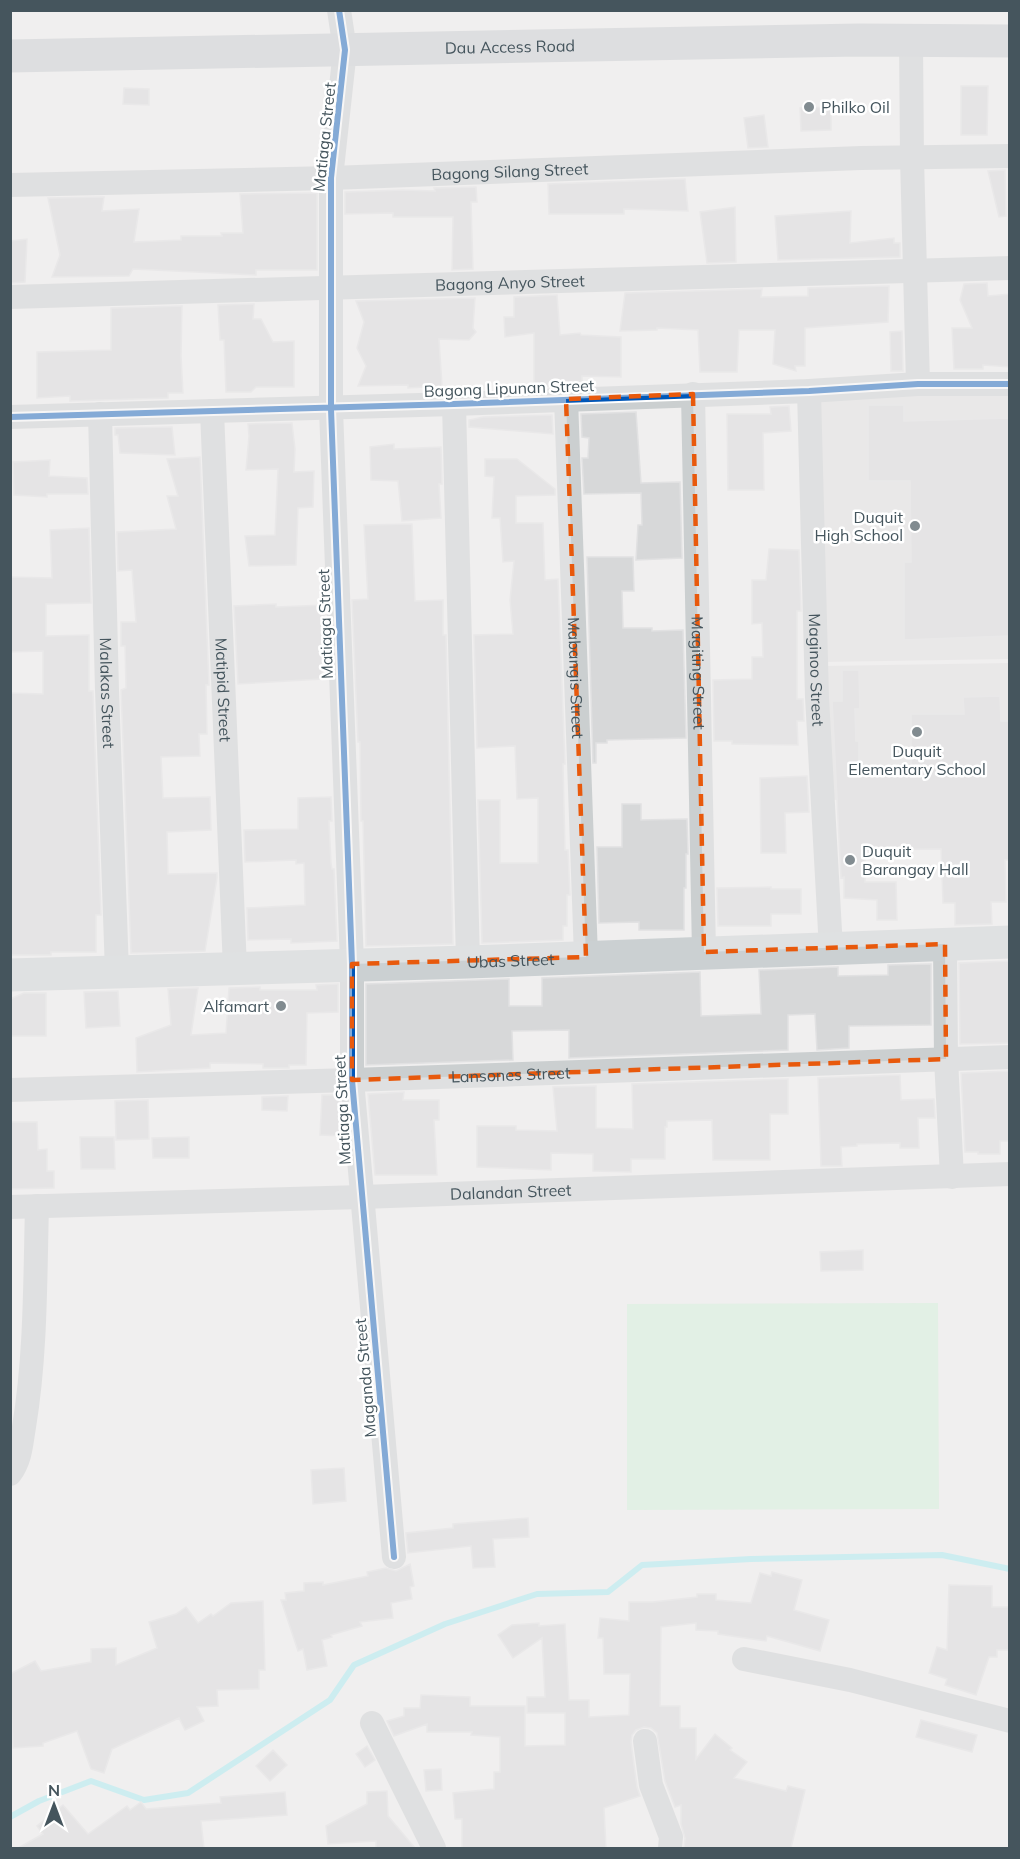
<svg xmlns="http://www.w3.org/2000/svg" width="1020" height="1859" viewBox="0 0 1020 1859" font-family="Mulish,sans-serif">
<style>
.education{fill:#e1e0e1}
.green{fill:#d1f1d9}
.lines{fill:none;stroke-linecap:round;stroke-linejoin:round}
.stream{stroke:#a2ecf2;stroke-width:6}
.building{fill:#d7d8d9;stroke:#e1e1e2;stroke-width:1.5}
.street{stroke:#cbcfd0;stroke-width:24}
.secondary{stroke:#cbd0d2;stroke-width:33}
.primary{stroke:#c6cbce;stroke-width:33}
.cycleway-casing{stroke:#fff;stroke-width:10}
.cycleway{stroke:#0057b8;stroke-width:6}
.marked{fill:none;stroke:#e8590c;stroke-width:4.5;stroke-dasharray:12 8;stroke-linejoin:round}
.poi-dot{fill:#818b90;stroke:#fff;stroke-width:2}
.labels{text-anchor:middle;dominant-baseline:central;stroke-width:5;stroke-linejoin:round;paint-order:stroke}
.street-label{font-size:16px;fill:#45555d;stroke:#fff}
.poi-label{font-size:16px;fill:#45555d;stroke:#fff;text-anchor:start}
</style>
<rect width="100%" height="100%" fill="#f0efef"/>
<path class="education" d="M1009,390V659L823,662L817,394Z
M1009,663V797L826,800L824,666Z"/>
<path class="green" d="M938,1303L939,1509L627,1510V1304Z"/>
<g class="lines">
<path class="stream" d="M10,1817L39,1801L91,1781L144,1800L188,1793L330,1700L354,1665L445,1624L537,1594L608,1592L642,1565L751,1559L942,1555L1010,1569"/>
</g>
<path class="building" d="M961,86H988L987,135H961Z
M124,88L149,89V105L123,104Z
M831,107V130L801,131L800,108Z
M764,115L768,147L748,148L744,118Z
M1005,170L1006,216L999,217L988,171Z
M685,179L688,211L624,209V214H549L548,184Z
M476,187L477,202H471L473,269L452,270L453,217H393V213L345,214V192L403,190L435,191L434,188Z
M317,193V270H256V275L133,269L129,276L52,277L60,255L48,198L104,197L102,211L139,209L134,242L181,240V236H222L221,233H243L240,194Z
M735,207L736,262L707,263L700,212Z
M851,211L850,243L894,238V243H900V257L778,260L775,216Z
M27,239L25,282L10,283V241Z
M987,283L988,296L1010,294V367L983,365V369H954L952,328H972L960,300L964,284Z
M889,286L888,322L805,328V366H795L796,371L773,364L775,330H739L737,372H700L698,330L657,328V330L620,331L625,293L762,289L761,297L808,296V288Z
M557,295L560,335L580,333L581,335L621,337V377L582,376V381L565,382L564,385L562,386L534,387V333L505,337L504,317H514V297Z
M475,298L473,328L476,332L469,340L439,339L442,386L408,388V385L358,386L366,366L357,348L364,322L356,301Z
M254,304L253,319H261L273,342L294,341V387H256L251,392H226L224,340H220L218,305Z
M182,306L181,356L183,393H168V398L70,401V396L37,398V352L111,350V308Z
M902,331L903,371H891L890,332Z
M868,405H904V421L1010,418V636L904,640V562H911L910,481H868Z
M789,406L791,431L763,433L764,490H728L727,414H771L770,407Z
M636,412L641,483L680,482L682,558L636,560L638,525H642L641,493L584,494L582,458H588L589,438L582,437L581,414Z
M552,415L553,434L469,427V420L483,417Z
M292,423L295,449L294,472L314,471L313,507L298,508L296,565L249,566L245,536L275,535L278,469L246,470L249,436L248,424Z
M172,427L175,455L120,453L118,435H115V428Z
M394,444V449L441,447L442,484H439L441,518L402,521L398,481L371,480L370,447Z
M200,457L209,685H206L207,734H199L200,756L161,757L163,798L210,797L211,830L167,832L168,874L217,873V878L205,951L131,953L121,690L126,688L125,646H121V622H136L132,570L118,571L117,532L176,529L167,496H178L167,459Z
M485,459H517L555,489V495L516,496V523H543L545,580L558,579L565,764H563L565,850H568L570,895H567V926H563V940L482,943L478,800H500V863H538V798L517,799L515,746L477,748L474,635L513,634L510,600L514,561L503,562L500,518H492L494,477L485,476Z
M50,460L49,476L87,478L88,494H47V497L14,495L13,462Z
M412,524L415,601L443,600V635H446L453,944L366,946L363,821H361L360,742H358L352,600L368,599L364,525Z
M89,528L91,603L46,604V636L89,635V691H93L101,915H96V952H51V955H10V693L43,694V651L10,652V577L52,578L50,530Z
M769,549L799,550L801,611H797V699H803L804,721H797L798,745L732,744V741H714L713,680L752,679V657H763L762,623L752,624V580H766Z
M587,557H633L634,591H622L623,628H652V631L683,630L686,738L607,740V743H596V763H593Z
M276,604V607L324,605L326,641H321L322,679L238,684L234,606Z
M842,670H859L860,709H855L856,741H859V768L911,767V714H964L963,697L1000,696L1001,721H1010V860H1005L1006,902H991L992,924L955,925V903H943L941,849L865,850V882H896L897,920H877V900L844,898V877L841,878L832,701H842Z
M807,776L809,812L785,813L786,853H761L760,778Z
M331,797L332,821H329L331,863L332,869H334L337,941L291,943V939L248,940L247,908L305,905L304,863L296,864V860L245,862L244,830L298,829V798Z
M622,804H641V820L687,819L688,854H686V888H684V930H639V922L599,923L597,847H622Z
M771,887V889H801V914H771V926H718L717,888Z
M1010,961V1043L960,1044L959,963Z
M931,964V1025L849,1026V1048L817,1050L815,1014L788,1015V1050L569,1058V1030L512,1031L513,1060L366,1065V984L509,979V1006H542V978L700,972L701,1016L761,1014L759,970L838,967V976L888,975V965Z
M338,984V1012L307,1013L306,1065H289V1068H263V1064L210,1063V1068L137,1072L136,1038L171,1025L168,989L198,988L191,1035L226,1033L229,988L260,987V990H317L316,985Z
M118,991L120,1026L86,1028L84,992Z
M24,993H46V1036H10V999Z
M1010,1071V1141H1000V1154H978V1152H965L961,1073Z
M900,1075L901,1100L934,1099L935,1118H918L919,1148H900V1143L857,1144V1146L841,1147L842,1166H821L818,1078Z
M788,1079V1114H770V1160H713L712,1120L667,1121V1127H665V1159H631V1172L593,1171V1154L551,1153V1170L477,1167V1126H516V1130L557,1131L553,1087L596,1086V1128L633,1129L632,1084Z
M404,1092L403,1100H439V1120H434L437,1175H375L368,1094Z
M322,1095H339L343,1136L320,1135Z
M288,1096L287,1111L262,1110V1097Z
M148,1100L149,1139L116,1140L115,1101Z
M10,1122H37L38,1150L47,1149V1171H54V1188L10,1189Z
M80,1137H114L115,1169H81Z
M189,1137V1158H153L152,1138Z
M863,1250V1270L821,1271L820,1252Z
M344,1468L346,1501L313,1504L311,1470Z
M528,1518L529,1537L493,1539L495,1567L473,1568L471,1546L408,1553L406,1533L453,1528V1524Z
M410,1564L414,1586L410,1587L412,1599L391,1603L393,1618L360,1622L362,1626L331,1635L332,1637L322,1640L327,1666L307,1670L303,1649L298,1651L281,1600H286L285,1593L304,1591V1583L323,1582V1585L368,1576L367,1572L386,1568L396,1571Z
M772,1572L802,1580L794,1610L829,1620L820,1651L767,1636L766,1641L718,1634V1631L696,1630V1623L661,1627L660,1706H680V1728H696V1759L715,1734L732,1748L730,1750L747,1762L734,1778L786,1791L788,1786L805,1790L791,1848H684L685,1838L681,1824V1805L675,1807L665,1781L657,1733L651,1728L644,1727L636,1730L632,1735L631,1742L637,1787L640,1796L604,1808L606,1848H462V1819H455L453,1793L494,1789V1772H500V1737L471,1735L472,1732H427V1724L394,1736L387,1721L404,1716V1708H420L421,1695L470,1697V1706H525V1746L565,1745V1713H527V1697H545L542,1638L513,1658L498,1635L512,1625L539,1623V1626L565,1624L569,1700H589V1717L629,1715L630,1674H604L603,1638H598L600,1618L629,1621V1602H653L697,1597V1594H716V1600L751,1603L760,1573L771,1576Z
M949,1585L992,1586V1607H1010V1650H997V1657H989L976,1695L945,1685L947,1679L929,1673L937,1647L947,1650Z
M263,1601L265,1670H259V1689L217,1690L218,1706L197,1707L204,1721L185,1730L179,1718L112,1749L104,1773L91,1769L77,1731L43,1743V1746L13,1748L10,1674L35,1661L41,1671L91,1662V1649L116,1648V1665L157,1648L149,1622L176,1614L186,1607L198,1623L211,1614L213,1616L231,1603Z
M921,1720L977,1735L972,1752L916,1737Z
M367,1746L375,1760L365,1767L356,1754Z
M273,1750L287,1765L270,1781L256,1766Z
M441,1769L442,1790L426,1791L424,1770Z
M387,1791L388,1816L415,1848H376V1841L328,1844L326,1826L367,1804V1792Z
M285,1792L287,1815L201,1821L204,1848H18L43,1834L37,1826L63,1805L88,1834L127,1806L130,1810L141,1802L146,1809L221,1803L220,1797Z"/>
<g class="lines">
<g class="street">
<path d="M339,10L345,50L331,178V409L352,964V1080L394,1557"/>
<path d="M911,41L912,158L918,384"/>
<path id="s1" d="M10,185L331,178L861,158L1010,156"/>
<path id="s2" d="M10,297L1010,268"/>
<path id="s3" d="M809,391L817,697L831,949"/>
<path id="s4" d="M693,394L704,952"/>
<path id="s5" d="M566,399L586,957"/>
<path d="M454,404L468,962"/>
<path id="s6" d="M212,411L235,969"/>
<path id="s7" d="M100,414L107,690L117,972"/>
<path d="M10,417L454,404L809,391L918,384H1010"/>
<path d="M945,944L946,1059L952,1177"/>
<path id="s8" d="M10,1090L352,1080L1010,1057"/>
<path id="s9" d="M10,1207L362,1197L1010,1174"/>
<path d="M10,1474C21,1459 21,1444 24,1427C36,1354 35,1280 37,1206"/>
<path d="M744,1659L850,1680L1010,1721"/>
<path d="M372,1723L434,1848"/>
<path d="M645,1741L651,1785L671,1837L670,1848"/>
</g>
<path class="secondary" id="s10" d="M10,975L468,962L1010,942"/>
<path class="primary" id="s11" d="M10,56L859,40L1010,41"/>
<g class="cycleway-casing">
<path id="cycleway" d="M339,10L345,50L331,178V409L352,964V1080L394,1557
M10,417L454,404L809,391L918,384H1010"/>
</g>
<use href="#cycleway" class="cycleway"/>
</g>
<path d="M0 0H1020V1859H0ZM693,394L704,952L945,944L946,1059L352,1080V964L586,957L566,399Z" fill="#f0efef" fill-opacity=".55" fill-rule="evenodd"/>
<path class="marked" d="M693,394L704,952L945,944L946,1059L352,1080V964L586,957L566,399Z"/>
<g class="poi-dot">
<circle cx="809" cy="107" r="6"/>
<circle cx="915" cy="526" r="6"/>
<circle cx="917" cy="732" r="6"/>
<circle cx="850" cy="860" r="6"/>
<circle cx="281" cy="1006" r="6"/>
</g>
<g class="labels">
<g class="street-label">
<text stroke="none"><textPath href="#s11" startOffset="500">Dau Access Road</textPath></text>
<text transform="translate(324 137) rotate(-84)">Matiaga Street</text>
<text stroke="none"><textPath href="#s1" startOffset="500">Bagong Silang Street</textPath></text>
<text stroke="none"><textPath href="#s2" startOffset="500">Bagong Anyo Street</textPath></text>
<text transform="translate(509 388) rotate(-2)">Bagong Lipunan Street</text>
<text transform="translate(325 624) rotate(-92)">Matiaga Street</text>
<text stroke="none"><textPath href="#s3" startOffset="279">Maginoo Street</textPath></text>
<text stroke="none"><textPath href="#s4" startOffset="279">Magiting Street</textPath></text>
<text stroke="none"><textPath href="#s5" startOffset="279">Mabangis Street</textPath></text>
<text stroke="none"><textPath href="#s6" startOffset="279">Matipid Street</textPath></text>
<text stroke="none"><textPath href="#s7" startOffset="279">Malakas Street</textPath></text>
<text stroke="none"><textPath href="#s10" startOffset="501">Ubas Street</textPath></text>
<text stroke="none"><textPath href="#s8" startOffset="501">Lansones Street</textPath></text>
<text transform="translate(342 1110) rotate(-93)">Matiaga Street</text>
<text stroke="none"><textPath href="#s9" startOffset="501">Dalandan Street</textPath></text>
<text transform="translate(365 1378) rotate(-95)">Maganda Street</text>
</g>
<g class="poi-label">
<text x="821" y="107">Philko Oil</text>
<text x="903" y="517" text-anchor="end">Duquit<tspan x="903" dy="18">High School</tspan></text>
<text x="917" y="751" text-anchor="middle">Duquit<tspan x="917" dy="18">Elementary School</tspan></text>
<text x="862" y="851">Duquit<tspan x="862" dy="18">Barangay Hall</tspan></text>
<text x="269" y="1006" text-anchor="end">Alfamart</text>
</g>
</g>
<rect width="1020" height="1859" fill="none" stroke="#45555d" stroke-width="24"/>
<g transform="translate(54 1805)" stroke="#ffffff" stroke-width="4.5" paint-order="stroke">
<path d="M0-4.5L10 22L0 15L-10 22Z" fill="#45555d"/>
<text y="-9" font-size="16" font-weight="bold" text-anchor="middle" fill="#45555d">N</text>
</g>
</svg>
